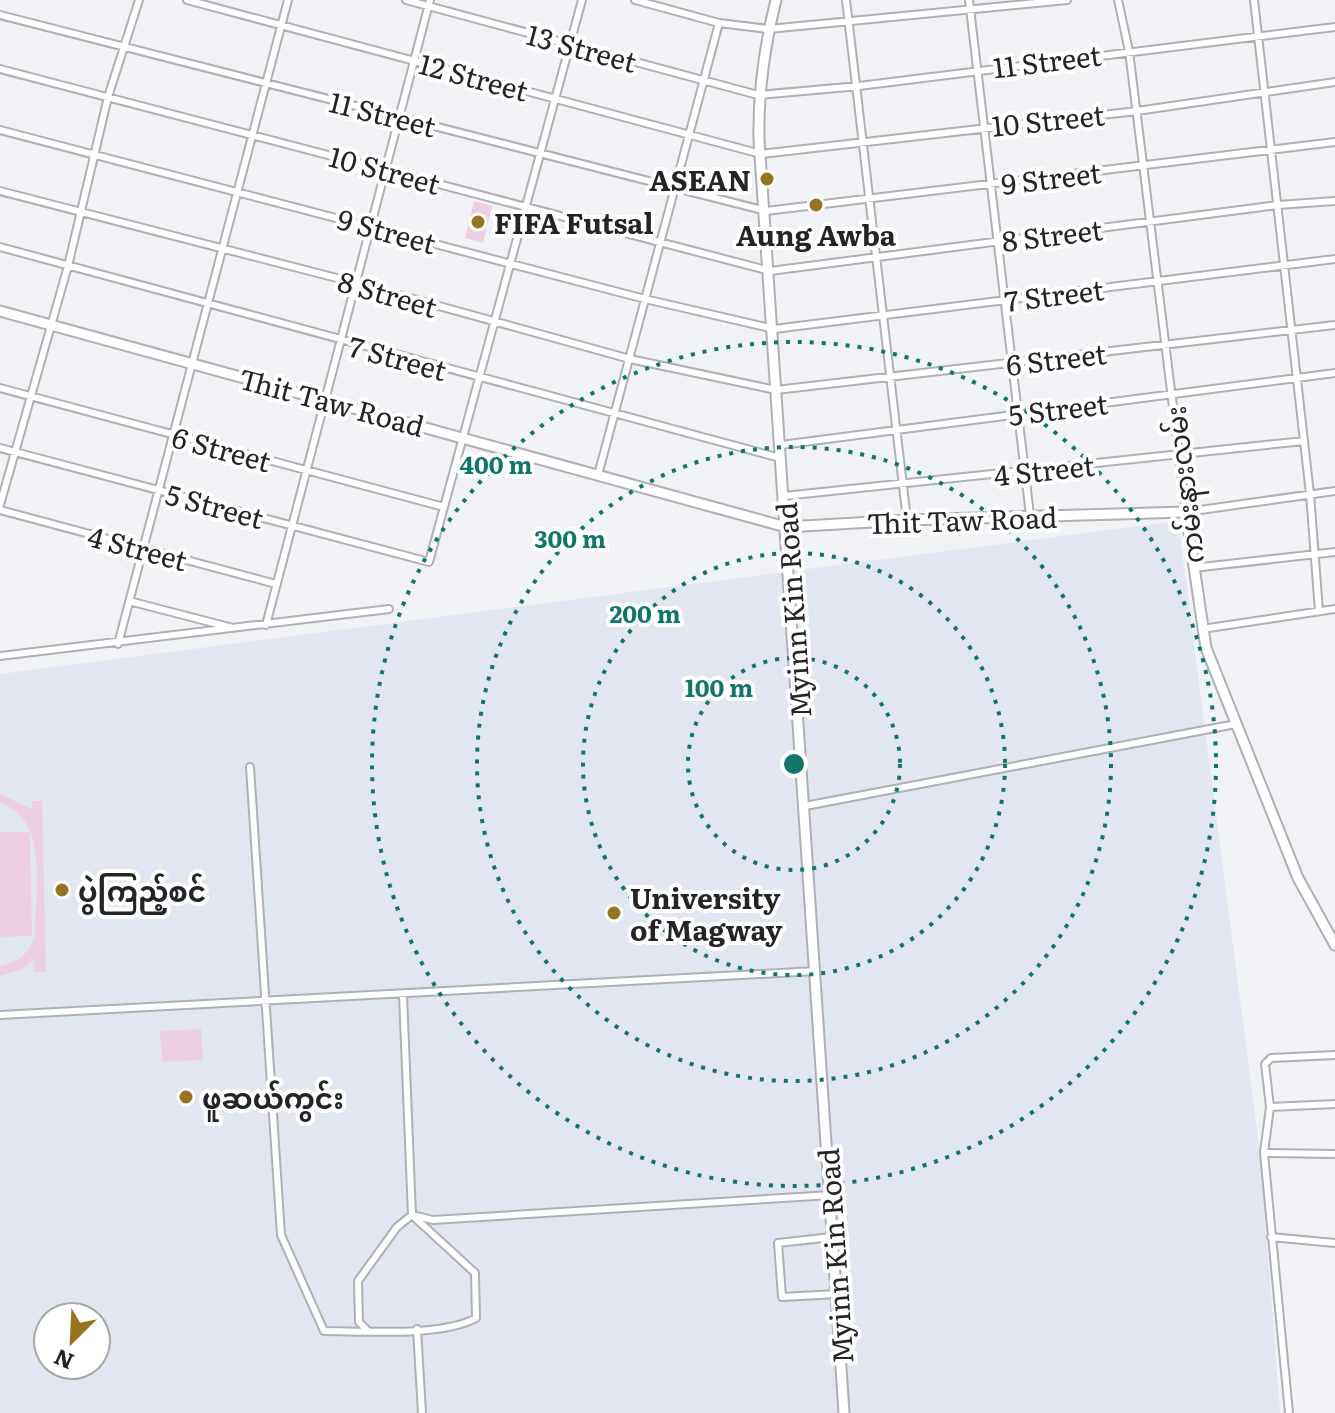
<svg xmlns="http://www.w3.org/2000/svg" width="1335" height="1413" viewBox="0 0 1335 1413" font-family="Literata,'Noto Sans Myanmar',serif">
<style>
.built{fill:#e2e6f1;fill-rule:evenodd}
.green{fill:#ecd0e2}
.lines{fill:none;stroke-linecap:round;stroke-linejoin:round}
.street-casing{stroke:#afb0b4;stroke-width:10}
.secondary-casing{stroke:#afb0b4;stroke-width:13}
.street{stroke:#fff;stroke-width:6}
.secondary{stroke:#fff;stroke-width:9}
.ring{fill:none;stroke:#0f766e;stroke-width:4;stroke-dasharray:4 8}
.poi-dot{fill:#98731e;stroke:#fff;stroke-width:3}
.labels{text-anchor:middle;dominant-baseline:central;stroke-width:8;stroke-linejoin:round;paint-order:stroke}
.street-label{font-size:28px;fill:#242426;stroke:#fff}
.poi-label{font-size:28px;font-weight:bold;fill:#242426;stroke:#fff;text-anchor:start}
.centre{fill:#0f766e;stroke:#fff;stroke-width:4}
.ring-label{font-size:24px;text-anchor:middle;font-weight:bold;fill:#0f766e;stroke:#fff;stroke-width:8;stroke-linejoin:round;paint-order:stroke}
</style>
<rect width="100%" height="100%" fill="#f1f2f5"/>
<path class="built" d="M1178,521L1260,1153L1280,1413H0V674ZM48,1317H96V1365H48Z"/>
<path class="green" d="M474,201L492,206L483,243L465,238Z
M0,794L32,809V801H42L46,972H35L34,960L22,969L0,976V966C19,962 32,952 35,932C35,890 50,820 0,803Z
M0,832H30L32,936L0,937Z
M201,1029L203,1060L162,1062L160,1031Z"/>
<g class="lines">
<g class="street-casing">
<path id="street" d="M187,0L761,154L1137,111L1335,82
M406,0L758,95L859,86L1335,27
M635,0L719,23L769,29L1067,0
M846,0L907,520
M969,0L1030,515
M1118,0L1129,51L1186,512L1335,491
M1254,0L1310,494L1319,611
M0,15L766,211L1335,142
M0,69L770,271L1278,205L1335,201
M0,130L645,299L774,329L1335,259
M0,191L356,283L630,359L776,390L1335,325
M0,247L780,458
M0,388L444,507
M781,445L1335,373
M0,448L429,562L582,0
M598,475L719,23
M784,496L1304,441
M0,505L68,266L108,97L139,0
M0,510L276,584
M1193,568L1335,552
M129,601L233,628
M266,625L430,0
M1202,629L1335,609
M118,644L288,0
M0,656L389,609
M250,767L281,1235L324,1331C364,1331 442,1337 476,1318L475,1273L412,1215L397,1227L358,1281L359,1322L367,1330
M805,806L1236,724
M403,995L412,1215L433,1220L831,1195
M0,1015L816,971
M1270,1107L1335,1104
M1264,1153L1335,1154
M832,1237L778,1243L782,1297L837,1294
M1271,1237L1335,1243
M417,1329L422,1413
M1289,1413L1264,1153L1270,1107L1265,1064L1271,1058L1335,1055"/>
</g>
<g class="secondary-casing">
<path id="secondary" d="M776,0C764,48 758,91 759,140L844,1413
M0,311L786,527L907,520L1186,512L1206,648L1298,878L1335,945"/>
</g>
<use href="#street" class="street"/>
<use href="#secondary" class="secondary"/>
</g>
<g class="ring">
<circle cx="794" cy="764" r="106"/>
<circle cx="794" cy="764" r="211"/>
<circle cx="794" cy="764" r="317"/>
<circle cx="794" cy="764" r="422"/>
</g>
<g class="poi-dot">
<circle cx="767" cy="179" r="8"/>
<circle cx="816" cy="205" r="8"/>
<circle cx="478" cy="222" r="8"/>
<circle cx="62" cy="890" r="8"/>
<circle cx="614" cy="913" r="8"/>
<circle cx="186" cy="1097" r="8"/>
</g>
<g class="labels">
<g class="street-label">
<text transform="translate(582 47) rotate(15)">13 Street</text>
<text transform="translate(1047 60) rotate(-7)">11 Street</text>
<text transform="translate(474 76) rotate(15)">12 Street</text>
<text transform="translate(383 113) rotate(14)">11 Street</text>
<text transform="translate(1048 119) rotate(-6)">10 Street</text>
<text transform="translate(385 169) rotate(15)">10 Street</text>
<text transform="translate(1051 177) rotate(-7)">9 Street</text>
<text transform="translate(387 230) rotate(15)">9 Street</text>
<text transform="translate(1052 234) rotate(-7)">8 Street</text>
<text transform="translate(388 293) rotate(16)">8 Street</text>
<text transform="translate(1054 294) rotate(-7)">7 Street</text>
<text transform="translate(398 357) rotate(15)">7 Street</text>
<text transform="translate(1056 358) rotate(-7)">6 Street</text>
<text transform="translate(332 401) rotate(15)">Thit Taw Road</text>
<text transform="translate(1058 408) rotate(-7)">5 Street</text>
<text transform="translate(222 448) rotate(15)">6 Street</text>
<text transform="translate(1044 469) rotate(-6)">4 Street</text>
<text transform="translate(1183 485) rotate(-97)">ကမ်းနားလမ်း</text>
<text transform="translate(215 505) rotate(15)">5 Street</text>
<text transform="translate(962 519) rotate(-2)">Thit Taw Road</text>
<text transform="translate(138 547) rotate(15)">4 Street</text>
<text transform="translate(792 610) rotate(-94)">Myinn Kin Road</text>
<text transform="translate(834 1256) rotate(-94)">Myinn Kin Road</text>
</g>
<g class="poi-label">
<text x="751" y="179" text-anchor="end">ASEAN</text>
<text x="494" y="222">FIFA Futsal</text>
<text x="816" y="234" text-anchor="middle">Aung Awba</text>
<text x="78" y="890">ပွဲကြည့်စင်</text>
<text x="630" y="897">University<tspan x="630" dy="32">of Magway</tspan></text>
<text x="202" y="1097">ဖူဆယ်ကွင်း</text>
</g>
</g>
<circle cx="794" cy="764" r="12" class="centre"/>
<g class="ring-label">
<text x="496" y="474">400 m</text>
<text x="570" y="548">300 m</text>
<text x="645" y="623">200 m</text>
<text x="719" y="697">100 m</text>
</g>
<g transform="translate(72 1341) rotate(204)"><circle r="38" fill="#ffffff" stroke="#a7a7a8" stroke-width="2"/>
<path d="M0-6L14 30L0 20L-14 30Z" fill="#98731e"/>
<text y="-12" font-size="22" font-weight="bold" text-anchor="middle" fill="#242426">N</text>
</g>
</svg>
